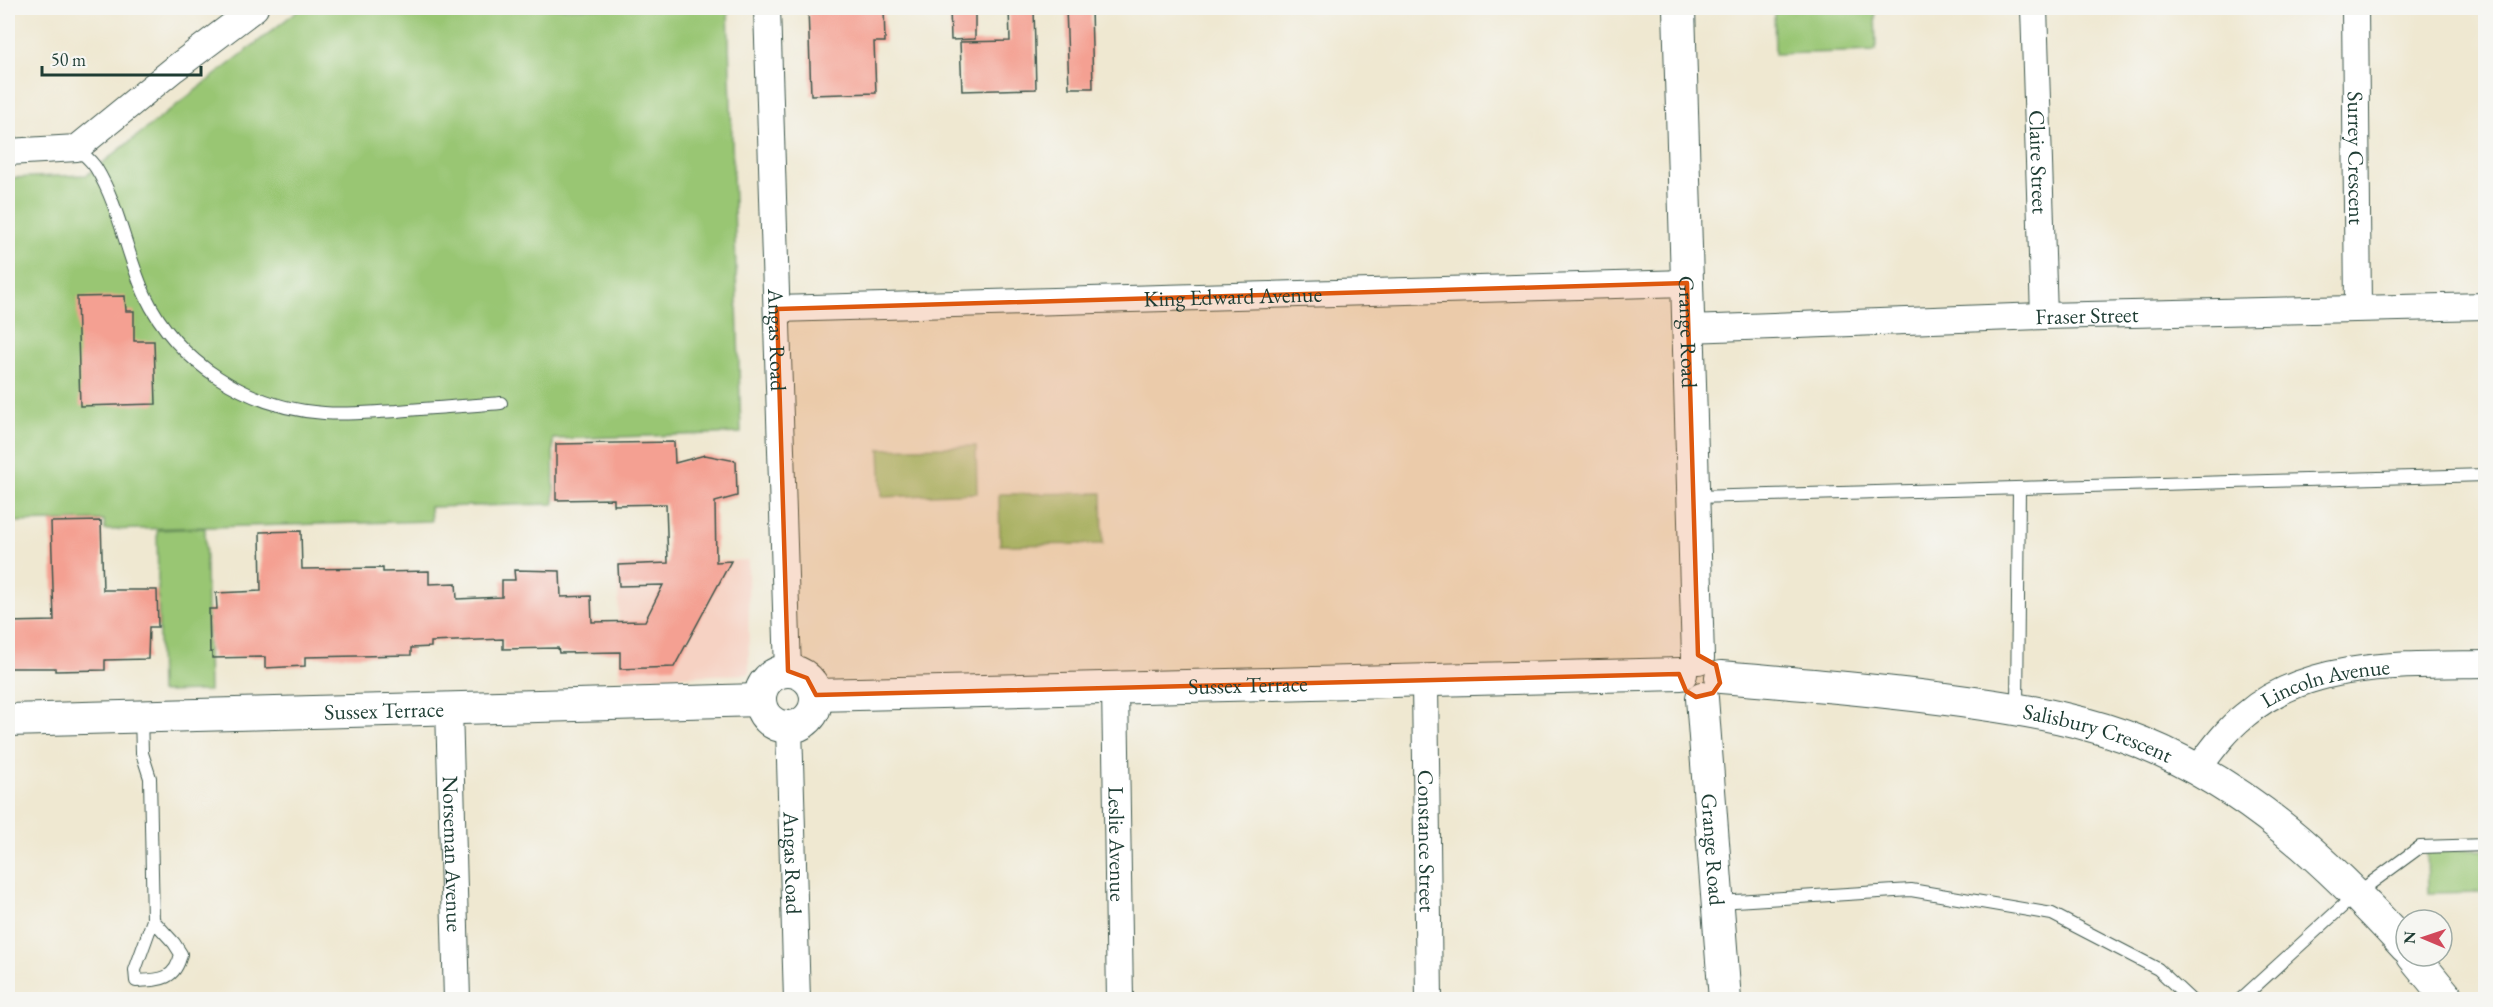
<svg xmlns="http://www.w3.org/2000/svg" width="2493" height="1007" viewBox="0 0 2493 1007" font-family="'EB Garamond',serif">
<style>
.built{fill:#f6d2c3}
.green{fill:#99c673;stroke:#5c8254;stroke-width:1.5}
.building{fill:#f4a092}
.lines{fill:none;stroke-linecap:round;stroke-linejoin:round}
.service-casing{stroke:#3e574c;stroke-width:14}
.minor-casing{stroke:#3e574c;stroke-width:28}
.tertiary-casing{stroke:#3e574c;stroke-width:34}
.service{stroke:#fff;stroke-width:12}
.minor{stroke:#fff;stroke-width:26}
.tertiary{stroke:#fff;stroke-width:32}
.marked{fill:#de580e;fill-opacity:0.2;stroke:#de580e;stroke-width:4.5;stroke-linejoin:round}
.labels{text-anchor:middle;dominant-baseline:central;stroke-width:4.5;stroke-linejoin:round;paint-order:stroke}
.street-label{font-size:22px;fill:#1f3d34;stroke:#f6f6f2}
</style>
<rect width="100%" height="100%" fill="#f6f6f2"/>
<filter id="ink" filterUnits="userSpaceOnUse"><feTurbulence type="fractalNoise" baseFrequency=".0167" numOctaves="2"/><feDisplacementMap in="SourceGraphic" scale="12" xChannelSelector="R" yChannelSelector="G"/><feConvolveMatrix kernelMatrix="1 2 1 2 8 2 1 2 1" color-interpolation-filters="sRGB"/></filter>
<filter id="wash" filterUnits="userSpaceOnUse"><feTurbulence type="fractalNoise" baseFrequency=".008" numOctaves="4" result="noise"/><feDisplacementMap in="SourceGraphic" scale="24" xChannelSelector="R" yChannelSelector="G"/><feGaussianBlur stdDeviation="1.35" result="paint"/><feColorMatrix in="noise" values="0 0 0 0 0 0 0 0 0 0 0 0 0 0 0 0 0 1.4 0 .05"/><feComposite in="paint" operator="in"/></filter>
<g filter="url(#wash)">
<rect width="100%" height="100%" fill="#efe8d1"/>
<path class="built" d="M748,560L749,674L619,678L618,565Z"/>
<path class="green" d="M301,8H728L741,433L553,439L554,504L430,507L431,521L105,530L104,520L8,522V178L87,175Z
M1774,8H1875L1876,51L1775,54Z
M976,446L977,493L882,497L880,449Z
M1102,493L1103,544L1000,545L999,494Z
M205,528L209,691L160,692L157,530Z
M2485,850V892L2428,893L2427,851Z"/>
<g id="blocks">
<path class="building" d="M808,8H884L885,42H874L876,93L811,95Z
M950,8H975V39L951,40Z
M1009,8H1034L1036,89L962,91L960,42L1010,41Z
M1066,8H1091L1093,88H1069Z
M125,296L126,311H134V341H154L156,404L80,406L77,297Z
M674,442L675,463L705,455L736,461L737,496L715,502L716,562L731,561L674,667L620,669V652L559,653L558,648L503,649V639L431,642V647L411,648V655L305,657V666L265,668V657L212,658V652H210L209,609H217L216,593L261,591L260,532L301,531L302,569L383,568V572L429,571V584L456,583L457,599L502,597V580H515L514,570L560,571L561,597L591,596L592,622L645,621L663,585L619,586L618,565L668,563L666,504L614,505V499L556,500V444Z
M101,521L103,590H157L158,627H149L148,659L105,660V670L55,671V668H8V622L54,621L51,522Z"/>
</g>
</g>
<g filter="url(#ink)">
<use href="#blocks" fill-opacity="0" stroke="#3e574c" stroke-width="1.5"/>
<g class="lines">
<g class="service-casing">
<path id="service" d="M77,148C83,154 91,160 96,168C120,207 126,254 145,295C177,363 249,408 324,413C348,415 372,412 397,411C431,408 466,406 501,403
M1695,497L2486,475
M2017,709L2019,488
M141,716L142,753L150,778L153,920L135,970L136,981C159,980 175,981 181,954L174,943L153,920
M1719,902L1911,890L2052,914L2158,969L2191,1000
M2240,1000L2356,894L2420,847L2486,845"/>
</g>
<g class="minor-casing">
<g id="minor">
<path id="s1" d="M767,8L788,671"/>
<path id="s2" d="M2034,8L2044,316"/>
<path id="s3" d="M2355,8L2358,308"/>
<path d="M8,152L77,148L174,69L255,8"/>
<path id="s4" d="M777,309L1687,283"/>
<path id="s5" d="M1688,329L2044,316L2486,306"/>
<path id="s6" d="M1425,682L1429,1000"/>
<path id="s7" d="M1115,688L1120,1000"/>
<path id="s8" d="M449,708L457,1000"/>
<path id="s9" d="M789,727L797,1000"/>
<path id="s10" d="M2197,770C2211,751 2226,730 2245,715C2308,660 2407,665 2486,664"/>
</g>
</g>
<g class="tertiary-casing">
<g id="tertiary">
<path id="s11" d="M1679,8L1698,658"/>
<circle cx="788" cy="699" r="28"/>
<path id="s12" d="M1721,677C1806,684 1890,691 1975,703C2032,711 2089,721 2142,743C2248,786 2330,864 2406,947"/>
<path id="s13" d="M816,695L1681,674"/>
<path id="s14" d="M1702,698L1725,1000"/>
<path id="s15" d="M8,720L760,700"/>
<path d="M2413,956L2449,1000"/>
</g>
</g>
<use href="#service" class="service"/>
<use href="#minor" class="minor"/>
<use href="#tertiary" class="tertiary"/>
</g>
</g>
<path class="marked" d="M1687,283L1698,655L1716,665L1720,683L1713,693L1696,697L1686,691L1679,674L816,695L807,678L788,671L777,309Z"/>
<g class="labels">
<g class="street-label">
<text stroke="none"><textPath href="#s3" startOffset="150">Surrey Crescent</textPath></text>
<text stroke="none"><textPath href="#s2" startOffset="154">Claire Street</textPath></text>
<text stroke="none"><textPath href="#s4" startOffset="456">King Edward Avenue</textPath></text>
<text stroke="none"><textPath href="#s5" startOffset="399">Fraser Street</textPath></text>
<text stroke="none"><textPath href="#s11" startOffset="324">Grange Road</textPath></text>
<text stroke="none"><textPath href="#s1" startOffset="332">Angas Road</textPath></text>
<text stroke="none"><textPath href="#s13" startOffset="432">Sussex Terrace</textPath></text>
<text stroke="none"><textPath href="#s10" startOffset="162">Lincoln Avenue</textPath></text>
<text stroke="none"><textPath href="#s15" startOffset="376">Sussex Terrace</textPath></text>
<text stroke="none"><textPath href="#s12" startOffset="382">Salisbury Crescent</textPath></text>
<text stroke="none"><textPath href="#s6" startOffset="159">Constance Street</textPath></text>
<text stroke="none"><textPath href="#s7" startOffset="156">Leslie Avenue</textPath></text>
<text stroke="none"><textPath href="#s14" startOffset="152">Grange Road</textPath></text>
<text stroke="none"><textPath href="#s8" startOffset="146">Norseman Avenue</textPath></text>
<text stroke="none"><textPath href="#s9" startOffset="136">Angas Road</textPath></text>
</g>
</g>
<rect width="2493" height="1007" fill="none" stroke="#f6f6f2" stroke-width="30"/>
<g transform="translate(2424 938) rotate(272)"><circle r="28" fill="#f6f6f2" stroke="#a0aca6" stroke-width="1.5"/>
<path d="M0-4.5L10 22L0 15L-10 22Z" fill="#d1495b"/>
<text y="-9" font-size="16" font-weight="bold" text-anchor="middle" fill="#1f3d34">N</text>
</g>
<path d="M42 66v9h159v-9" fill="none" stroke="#1f3d34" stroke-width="3"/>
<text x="51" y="66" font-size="18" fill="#1f3d34" stroke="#f6f6f2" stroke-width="4.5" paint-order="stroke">50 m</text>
</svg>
